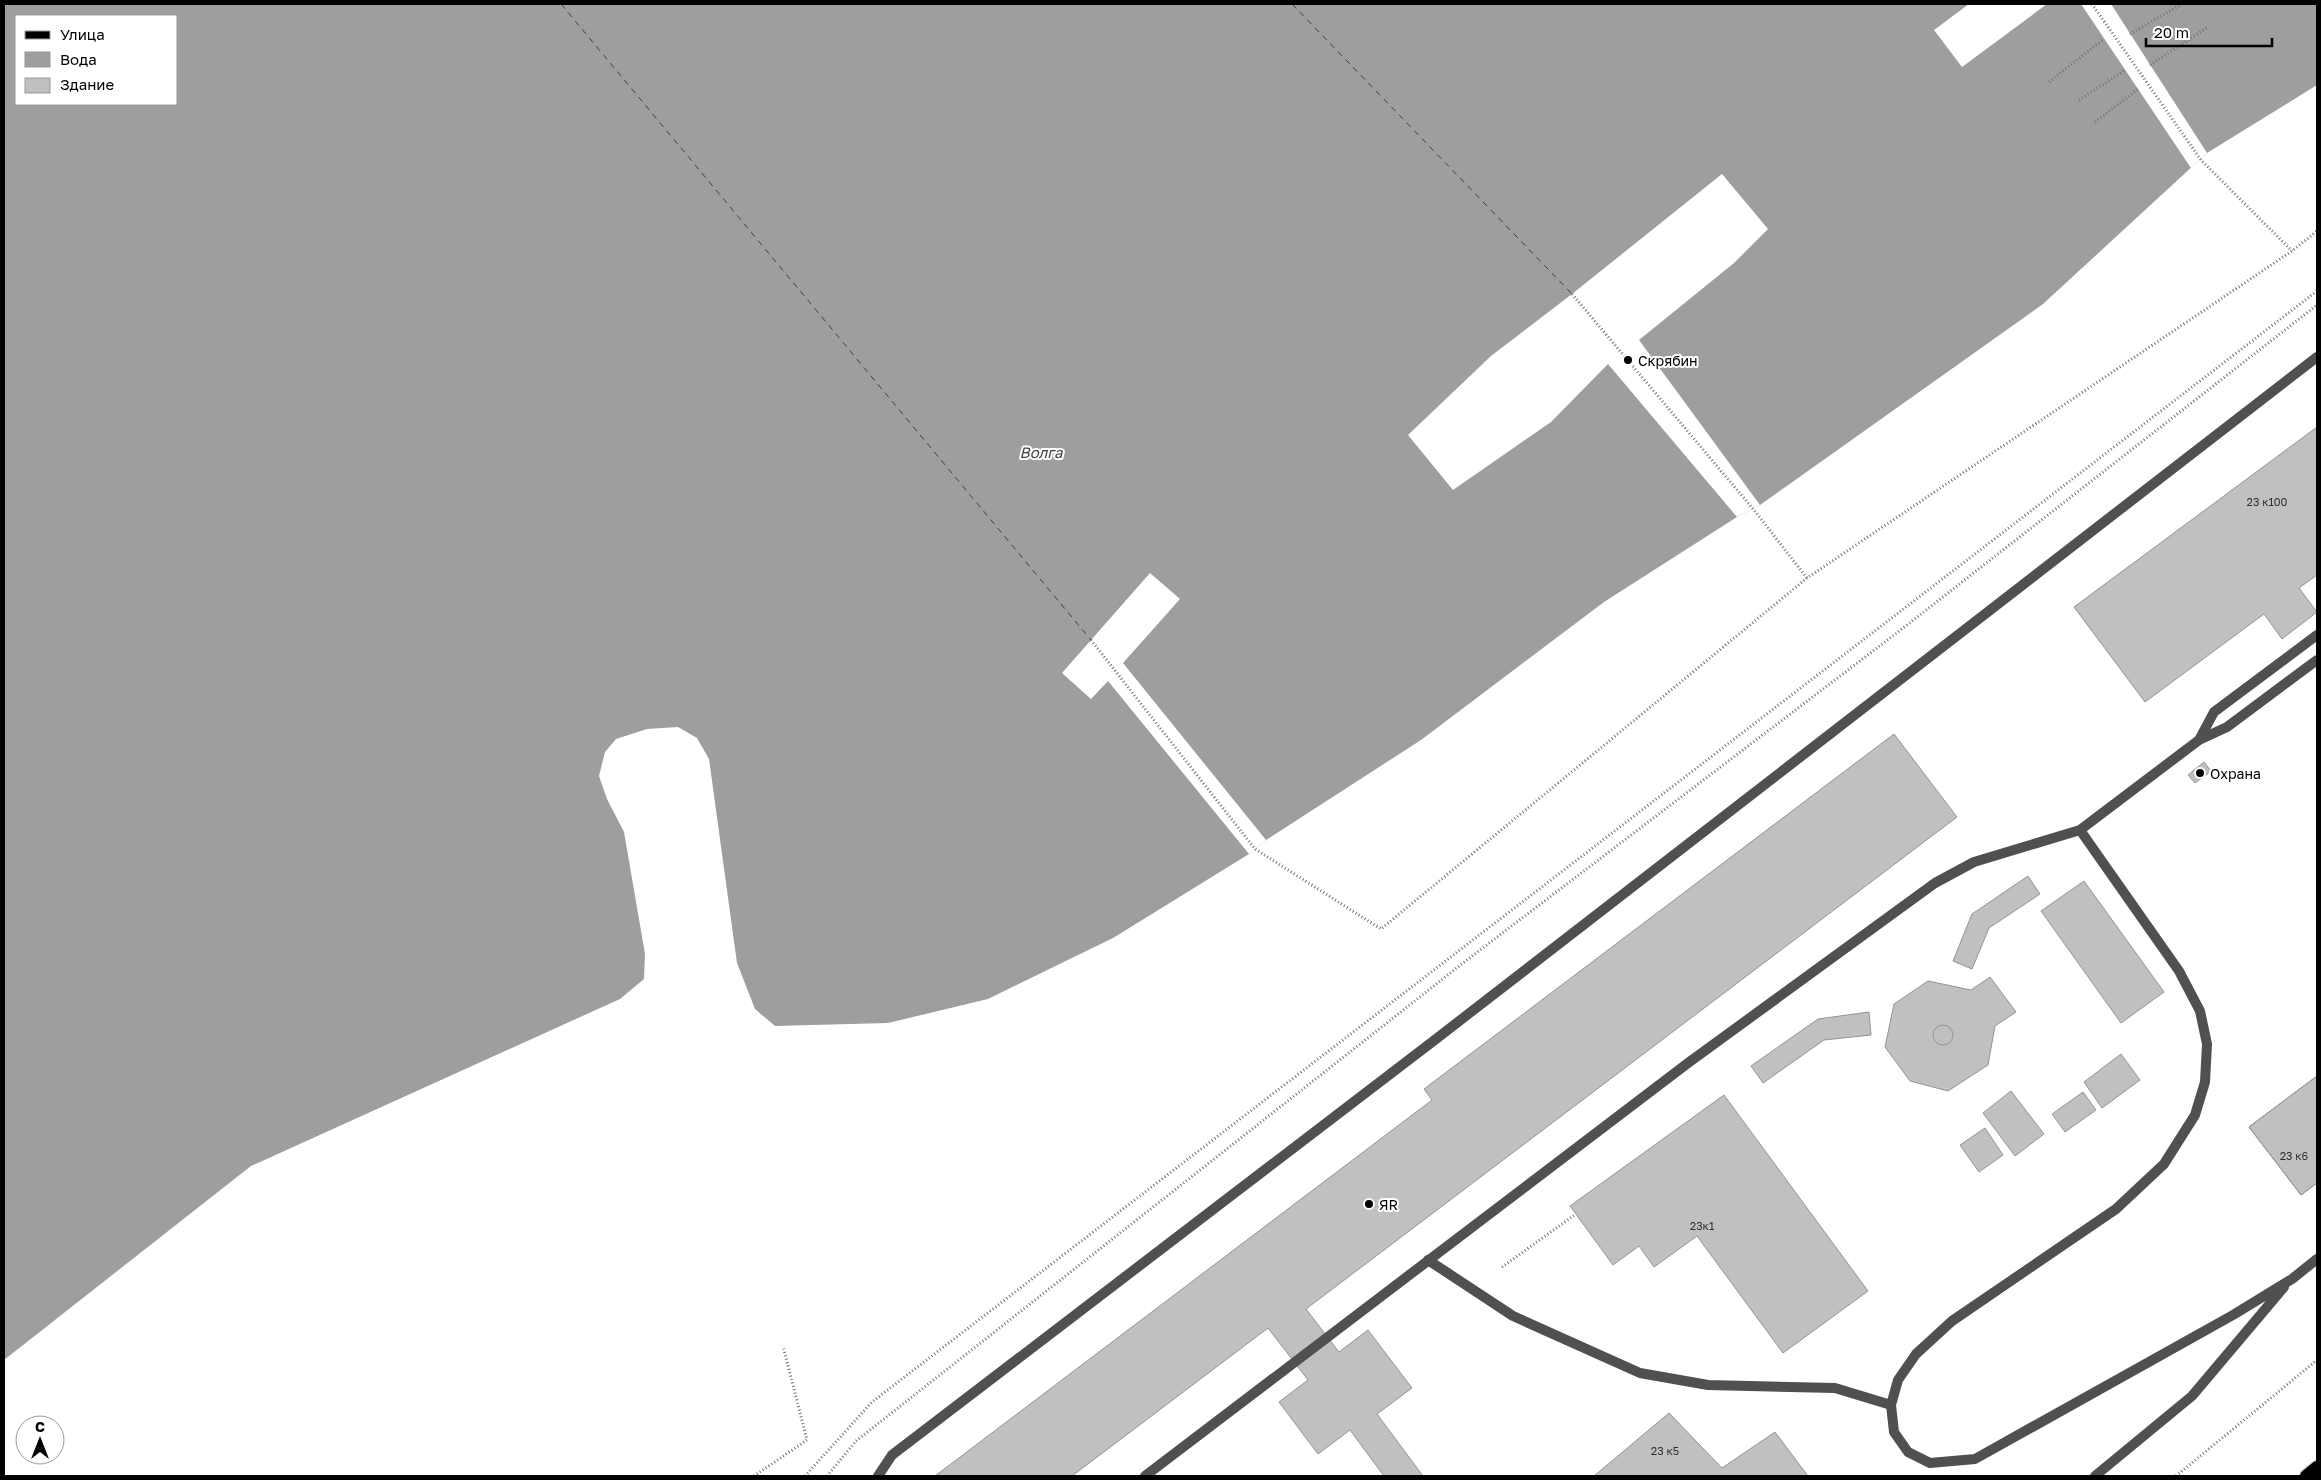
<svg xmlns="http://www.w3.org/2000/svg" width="2321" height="1480" viewBox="0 0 2321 1480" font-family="'Golos Text',sans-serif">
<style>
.water{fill:#9e9e9e;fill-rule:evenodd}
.pier{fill:#fff}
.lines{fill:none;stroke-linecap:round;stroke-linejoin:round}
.ferry{stroke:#3f3f3f;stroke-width:1;stroke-dasharray:6 5;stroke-linecap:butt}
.building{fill:#c0c0c0;stroke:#949494}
.primary-casing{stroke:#dbdbdb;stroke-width:15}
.path{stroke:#727272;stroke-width:3;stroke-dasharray:1 2.5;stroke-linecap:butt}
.service{stroke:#505050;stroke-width:10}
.primary{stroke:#000;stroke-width:12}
.poi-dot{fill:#000;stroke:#fff;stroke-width:2}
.labels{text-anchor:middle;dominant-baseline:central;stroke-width:4;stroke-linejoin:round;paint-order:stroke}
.number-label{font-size:11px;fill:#303030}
.poi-label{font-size:14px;fill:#000;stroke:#fff;text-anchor:start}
.water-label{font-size:15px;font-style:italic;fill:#3f3f3f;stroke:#fff}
</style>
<rect width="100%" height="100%" fill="#fff"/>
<path class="water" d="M4,4H2317V85L2207,153L2043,304L1760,505L1737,517L1604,602L1421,740L1266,840L1249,854L1113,938L988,999L888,1023L775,1026L755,1009L737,963L709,759L697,738L678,727L647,729L616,739L605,752L599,776L607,799L624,832L645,954L644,979L620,999L251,1166L4,1360ZM16,16H176V104H16Z"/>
<path class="pier" d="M1969,4H2047L1962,67L1934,30Z
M2081,4H2111L2207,153L2191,168Z
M1722,174L1768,229L1734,263L1639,340L1760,505L1737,517L1608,364L1551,422L1453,490L1408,435L1491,356L1572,294Z
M1150,573L1180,599L1123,663L1266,840L1249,854L1108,681L1091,699L1062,673Z"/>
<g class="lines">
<path class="ferry" d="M561,4L1091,640
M1292,4L1572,294"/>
</g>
<path class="building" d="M2317,427V575L2299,588L2317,612L2282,639L2264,614L2145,702L2074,607Z
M1894,734L1957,817L1306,1309L1339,1352L1368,1330L1412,1388L1377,1414L1423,1476H1384L1350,1430L1318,1454L1279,1402L1308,1380L1268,1328L1072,1476H935L1432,1100L1424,1089Z
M2204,762L2211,771L2195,783L2188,775Z
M2028,876L2040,894L1989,928L1972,969L1953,961L1972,914Z
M2084,881L2164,992L2121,1023L2041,911Z
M1990,977L2016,1012L1995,1026L1988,1065L1948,1091L1910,1081L1885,1047L1894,1004L1928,981L1971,990Z
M1869,1012L1871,1035L1824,1040L1763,1083L1751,1066L1818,1019Z
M1933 1035a10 10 0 1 1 20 0a10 10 0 1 1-20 0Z
M2121,1054L2140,1080L2102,1108L2084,1082Z
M2317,1076V1183L2301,1195L2249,1127Z
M2317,1076V1183L2301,1195L2249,1127Z
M2011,1091L2044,1134L2015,1156L1983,1113Z
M2083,1092L2096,1110L2065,1132L2052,1114Z
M1724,1095L1868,1291L1783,1353L1697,1236L1654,1267L1639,1246L1613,1265L1570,1206Z
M1985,1128L2003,1155L1979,1172L1960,1145Z
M1669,1413L1722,1468L1775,1432L1808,1476H1594Z"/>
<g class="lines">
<g class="primary-casing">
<path id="primary" d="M2306,1476L2317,1467"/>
</g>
<path class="path" d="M2092,4L2201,160L2292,251
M2130,34L2182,4
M2150,65L2208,27
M2049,82L2104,39
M2079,100L2125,70
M2095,122L2138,89
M1572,294L1754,510L1807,578
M1091,640L1255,849L1381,929L1807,578L2292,251L2317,231
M1502,1267L1576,1214
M754,1476L807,1440L783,1346
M805,1476L872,1402L2317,291
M827,1476L856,1441L1463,963L1898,632L2317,305
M2176,1476L2317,1360"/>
<path class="service" d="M2199,740L2214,712L2317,635
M2080,830L2179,971L2200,1011L2207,1044L2205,1082L2195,1115L2164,1164L2116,1209L1952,1321L1916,1354L1898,1380L1891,1405L1894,1432L1908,1452L1930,1463L1975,1459L2233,1315L2292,1279L2317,1259
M1428,1260L1513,1316L1640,1373L1708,1385L1835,1388L1891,1405
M878,1476L892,1455L1436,1039L2317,357
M1145,1476L1688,1063L1935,883L1974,862L2080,830L2199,740L2227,727L2317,660
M2095,1476L2192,1396L2284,1287"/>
<use href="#primary" class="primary"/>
</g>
<g class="poi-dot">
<circle cx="1628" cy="360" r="5"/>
<circle cx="2200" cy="773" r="5"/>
<circle cx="1369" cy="1204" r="5"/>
</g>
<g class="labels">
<g class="number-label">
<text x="2267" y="501">23 к100</text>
<text x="2294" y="1155">23 к6</text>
<text x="1702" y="1225">23к1</text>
<text x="1665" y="1450">23 к5</text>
</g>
<g class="poi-label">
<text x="1638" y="360">Скрябин</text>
<text x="2210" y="773">Охрана</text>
<text x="1379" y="1204">ЯR</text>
</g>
<g class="water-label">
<text x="1041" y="452">Волга</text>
</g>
</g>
<rect width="2321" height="1480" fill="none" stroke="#000000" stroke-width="10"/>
<rect x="15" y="15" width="162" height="90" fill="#ffffff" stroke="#999999"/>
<rect x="25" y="31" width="25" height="8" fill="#000000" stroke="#999999"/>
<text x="60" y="40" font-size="15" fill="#000000">Улица</text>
<rect x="25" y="52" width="25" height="15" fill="#9e9e9e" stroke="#999999"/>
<text x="60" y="65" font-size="15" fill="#000000">Вода</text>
<rect x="25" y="78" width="25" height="15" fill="#c0c0c0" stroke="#999999"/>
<text x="60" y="90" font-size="15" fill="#000000">Здание</text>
<g transform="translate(40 1440)"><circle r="24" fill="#ffffff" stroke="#999999"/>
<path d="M0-4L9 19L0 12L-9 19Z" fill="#000000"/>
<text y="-8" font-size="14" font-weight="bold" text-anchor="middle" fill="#000000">С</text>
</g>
<path d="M2146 38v8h126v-8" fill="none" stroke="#000000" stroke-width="2.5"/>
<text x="2154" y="38" font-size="15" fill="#000000" stroke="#ffffff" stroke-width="4" paint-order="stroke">20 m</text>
</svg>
